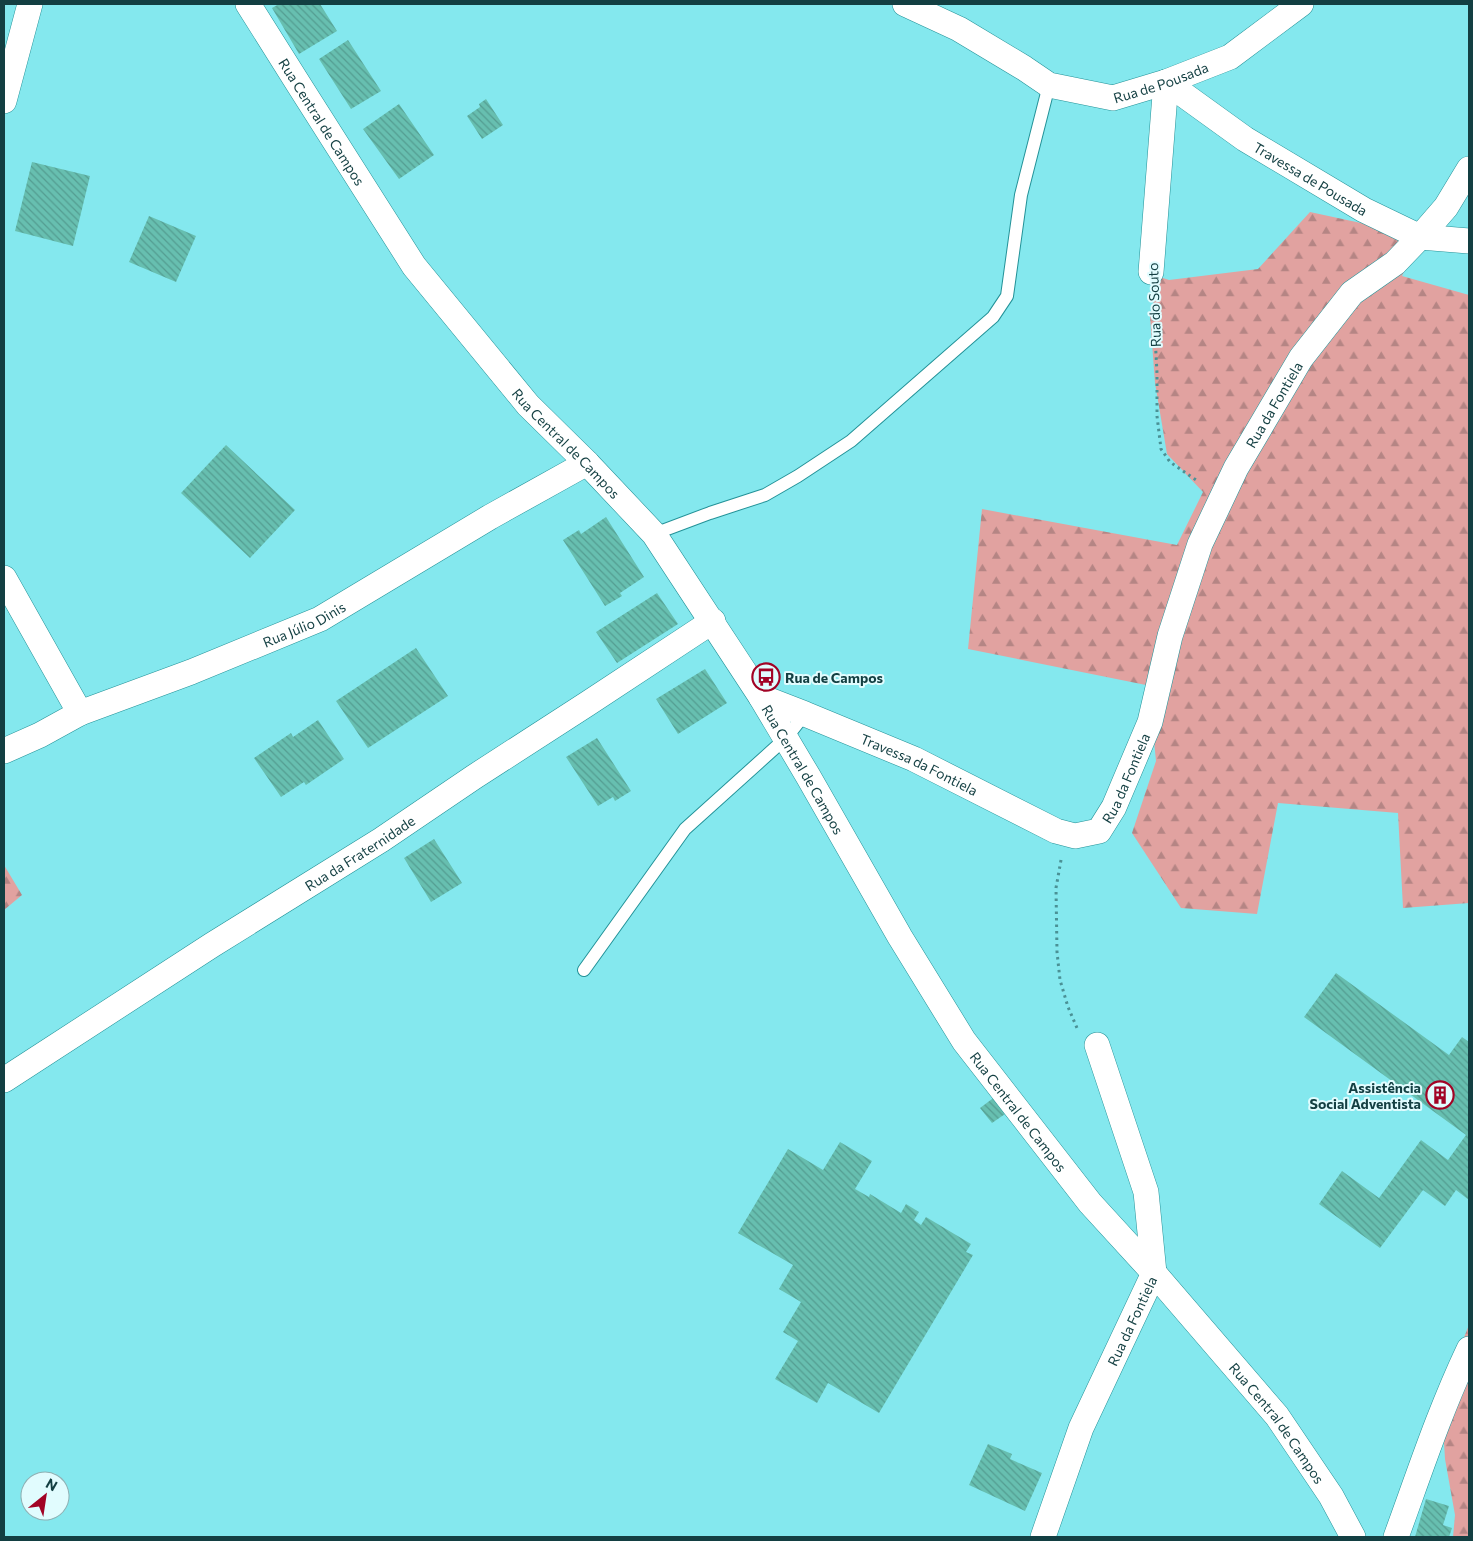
<svg xmlns="http://www.w3.org/2000/svg" width="1473" height="1541" viewBox="0 0 1473 1541" font-family="Commissioner,sans-serif">
<style>
.forest{fill:url(#forest-firs)}
.building{fill:url(#building-back-hatch)}
.lines{fill:none;stroke-linecap:round;stroke-linejoin:round}
.service-casing{stroke:#239298;stroke-width:14}
.minor-casing{stroke:#239298;stroke-width:26}
.path{stroke:#4a9195;stroke-width:3;stroke-dasharray:2.5 4;stroke-linecap:butt}
.service{stroke:#fff;stroke-width:12}
.minor{stroke:#fff;stroke-width:25}
.labels{text-anchor:middle;dominant-baseline:central;stroke-width:4;stroke-linejoin:round;paint-order:stroke}
.street-label{font-size:14px;fill:#133f42;stroke:#e1fcfe}
.poi-label{font-size:14px;font-weight:bold;fill:#133f42;stroke:#e1fcfe;text-anchor:start}
</style>
<defs>
<pattern id="forest-firs" width="22" height="20" patternUnits="userSpaceOnUse" patternTransform="scale(1.25)"><rect width="22" height="20" fill="#e1a2a0"/><path d="M5 1l3.5 6h-7zM16 11l3.5 6h-7z" fill="#b58584"/></pattern>
<pattern id="building-back-hatch" width="6" height="6" patternUnits="userSpaceOnUse" patternTransform="scale(1.25)"><rect width="6" height="6" fill="#67bfb0"/><path d="M-1 5l2 2M0 0l6 6M5-1l2 2" fill="none" stroke="#549d91"/></pattern>
</defs>
<rect width="100%" height="100%" fill="#84e8ee"/>
<path class="forest" d="M1310,212L1384,228L1426,229L1402,276L1469,295V903L1403,908L1398,813L1278,803L1257,914L1181,908L1132,833L1156,761L1151,711L1146,685L968,649L982,509L1177,545L1203,492L1167,454L1155,383L1150,316L1160,277L1169,280L1258,269Z
M4,865L22,895L4,910Z
M1469,1325V1537H1453L1455,1515L1445,1459L1441,1394Z"/>
<path class="building" d="M279,4H320L337,31L299,54L272,8Z
M348,40L381,91L351,109L319,59Z
M486,99L503,125L482,139L467,116L480,107L479,104Z
M399,104L434,155L399,179L363,129Z
M32,162L90,176L73,246L15,231Z
M149,216L196,236L176,282L129,262Z
M226,445L295,510L250,558L181,493Z
M606,517L644,577L620,593L622,596L605,606L563,540L579,530L581,534Z
M657,593L678,624L617,663L596,632Z
M416,648L448,696L368,748L336,701Z
M705,669L727,703L678,734L656,699Z
M318,720L344,759L306,785L304,782L281,797L254,758L291,733L293,737Z
M597,738L631,791L615,801L613,797L598,806L566,757Z
M434,839L462,883L431,902L404,858Z
M1336,973L1449,1055L1462,1037L1469,1042V1200L1456,1190L1445,1206L1423,1190L1380,1248L1319,1204L1342,1171L1379,1198L1421,1140L1448,1160L1466,1135L1304,1017Z
M996,1096L1008,1112L992,1123L980,1108Z
M840,1142L872,1161L855,1189L869,1197L870,1194L901,1213L906,1204L919,1212L914,1220L921,1225L926,1217L971,1244L966,1252L973,1255L879,1413L828,1383L817,1403L775,1379L798,1341L783,1332L801,1302L779,1289L793,1265L738,1233L788,1149L823,1170Z
M988,1444L1012,1454L1010,1459L1042,1473L1025,1511L969,1485Z
M1426,1499L1449,1506L1443,1525L1452,1528L1449,1537H1415Z"/>
<g class="lines">
<g class="service-casing">
<path id="service" d="M654,534L710,513L765,495L798,476L851,441L993,317L1007,296L1021,195L1049,85
M584,970L685,829L786,738L805,714"/>
</g>
<g class="minor-casing">
<g id="minor">
<path id="s1" d="M248,4L299,85L414,266L528,405L587,463L654,534L761,697L808,776L900,937L964,1041L1090,1203L1154,1273L1277,1416L1331,1496L1353,1537"/>
<path id="s2" d="M905,4L959,29L1024,68L1049,85L1113,98L1166,82L1230,57L1301,4"/>
<path id="s3" d="M1166,82L1245,139L1364,210L1420,237L1469,241"/>
<path d="M4,101L30,4"/>
<path d="M1151,272L1166,82"/>
<path d="M4,578L80,713"/>
<path id="s4" d="M761,697L805,714L914,759L1056,831L1075,836L1099,831L1114,807L1150,722L1170,636L1200,544L1236,468L1301,358L1352,293L1395,263L1420,237L1446,207L1469,169"/>
<path id="s5" d="M4,751L40,735L80,713L191,672L320,619L490,517L587,463"/>
<path id="s6" d="M4,1080L212,945L381,840L474,777L587,704L713,621"/>
<path id="s7" d="M1043,1537L1081,1428L1154,1273L1146,1192L1097,1045"/>
<path d="M1396,1537C1419,1474 1440,1410 1469,1349"/>
</g>
</g>
<path class="path" d="M1153,299L1157,373V416L1161,449L1170,462L1199,482
M1061,860L1056,888L1057,952L1060,980L1068,1007L1077,1028"/>
<use href="#service" class="service"/>
<use href="#minor" class="minor"/>
</g>
<defs>
<g id="bus-ring" transform="scale(1.4375)"><circle r="9.5" fill="#e1fcfe" stroke="#a20325" stroke-width="1.5"/><path d="M-5-6H5V4H4V6H2V4H-2V6H-4V4H-5ZM-3.5-4V0h7V-4ZM-3.5 1.2v1.5H-2V1.2ZM2 1.2v1.5H3.5V1.2Z" fill="#a20325"/></g>
<g id="building-ring" transform="scale(1.4375)"><circle r="9.5" fill="#e1fcfe" stroke="#a20325" stroke-width="1.5"/><path d="M-4-6H4V6H1V3H-1V6H-4ZM-2.5-4.3h1.7v1.8h-1.7ZM.8-4.3h1.7v1.8H.8ZM-2.5-1h1.7V.8h-1.7ZM.8-1h1.7V.8H.8Z" fill="#a20325"/></g>
</defs>
<g fill-rule="evenodd">
<use href="#bus-ring" x="766" y="677"/>
<use href="#building-ring" x="1440" y="1095"/>
</g>
<g class="labels">
<g class="street-label">
<text stroke="none"><textPath href="#s2" startOffset="281">Rua de Pousada</textPath></text>
<text stroke="none"><textPath href="#s1" startOffset="139">Rua Central de Campos</textPath></text>
<text stroke="none"><textPath href="#s3" startOffset="174">Travessa de Pousada</textPath></text>
<text transform="translate(1154 305) rotate(-92)">Rua do Souto</text>
<text stroke="none"><textPath href="#s4" startOffset="832">Rua da Fontiela</textPath></text>
<text stroke="none"><textPath href="#s1" startOffset="544">Rua Central de Campos</textPath></text>
<text stroke="none"><textPath href="#s5" startOffset="326">Rua Júlio Dinis</textPath></text>
<text stroke="none"><textPath href="#s4" startOffset="172">Travessa da Fontiela</textPath></text>
<text stroke="none"><textPath href="#s1" startOffset="949">Rua Central de Campos</textPath></text>
<text stroke="none"><textPath href="#s4" startOffset="428">Rua da Fontiela</textPath></text>
<text stroke="none"><textPath href="#s6" startOffset="422">Rua da Fraternidade</textPath></text>
<text stroke="none"><textPath href="#s1" startOffset="1354">Rua Central de Campos</textPath></text>
<text stroke="none"><textPath href="#s7" startOffset="234">Rua da Fontiela</textPath></text>
<text stroke="none"><textPath href="#s1" startOffset="1759">Rua Central de Campos</textPath></text>
</g>
<g class="poi-label">
<text x="785" y="677">Rua de Campos</text>
<text x="1421" y="1087" text-anchor="end">Assistência<tspan x="1421" dy="16">Social Adventista</tspan></text>
</g>
</g>
<rect width="1473" height="1541" fill="none" stroke="#133f42" stroke-width="10"/>
<g transform="translate(45 1496) rotate(30)"><circle r="24" fill="#e1fcfe" stroke="#8fb0b3"/>
<path d="M0-4L9 19L0 12L-9 19Z" fill="#a20325"/>
<text y="-8" font-size="14" font-weight="bold" text-anchor="middle" fill="#133f42">N</text>
</g>
</svg>
